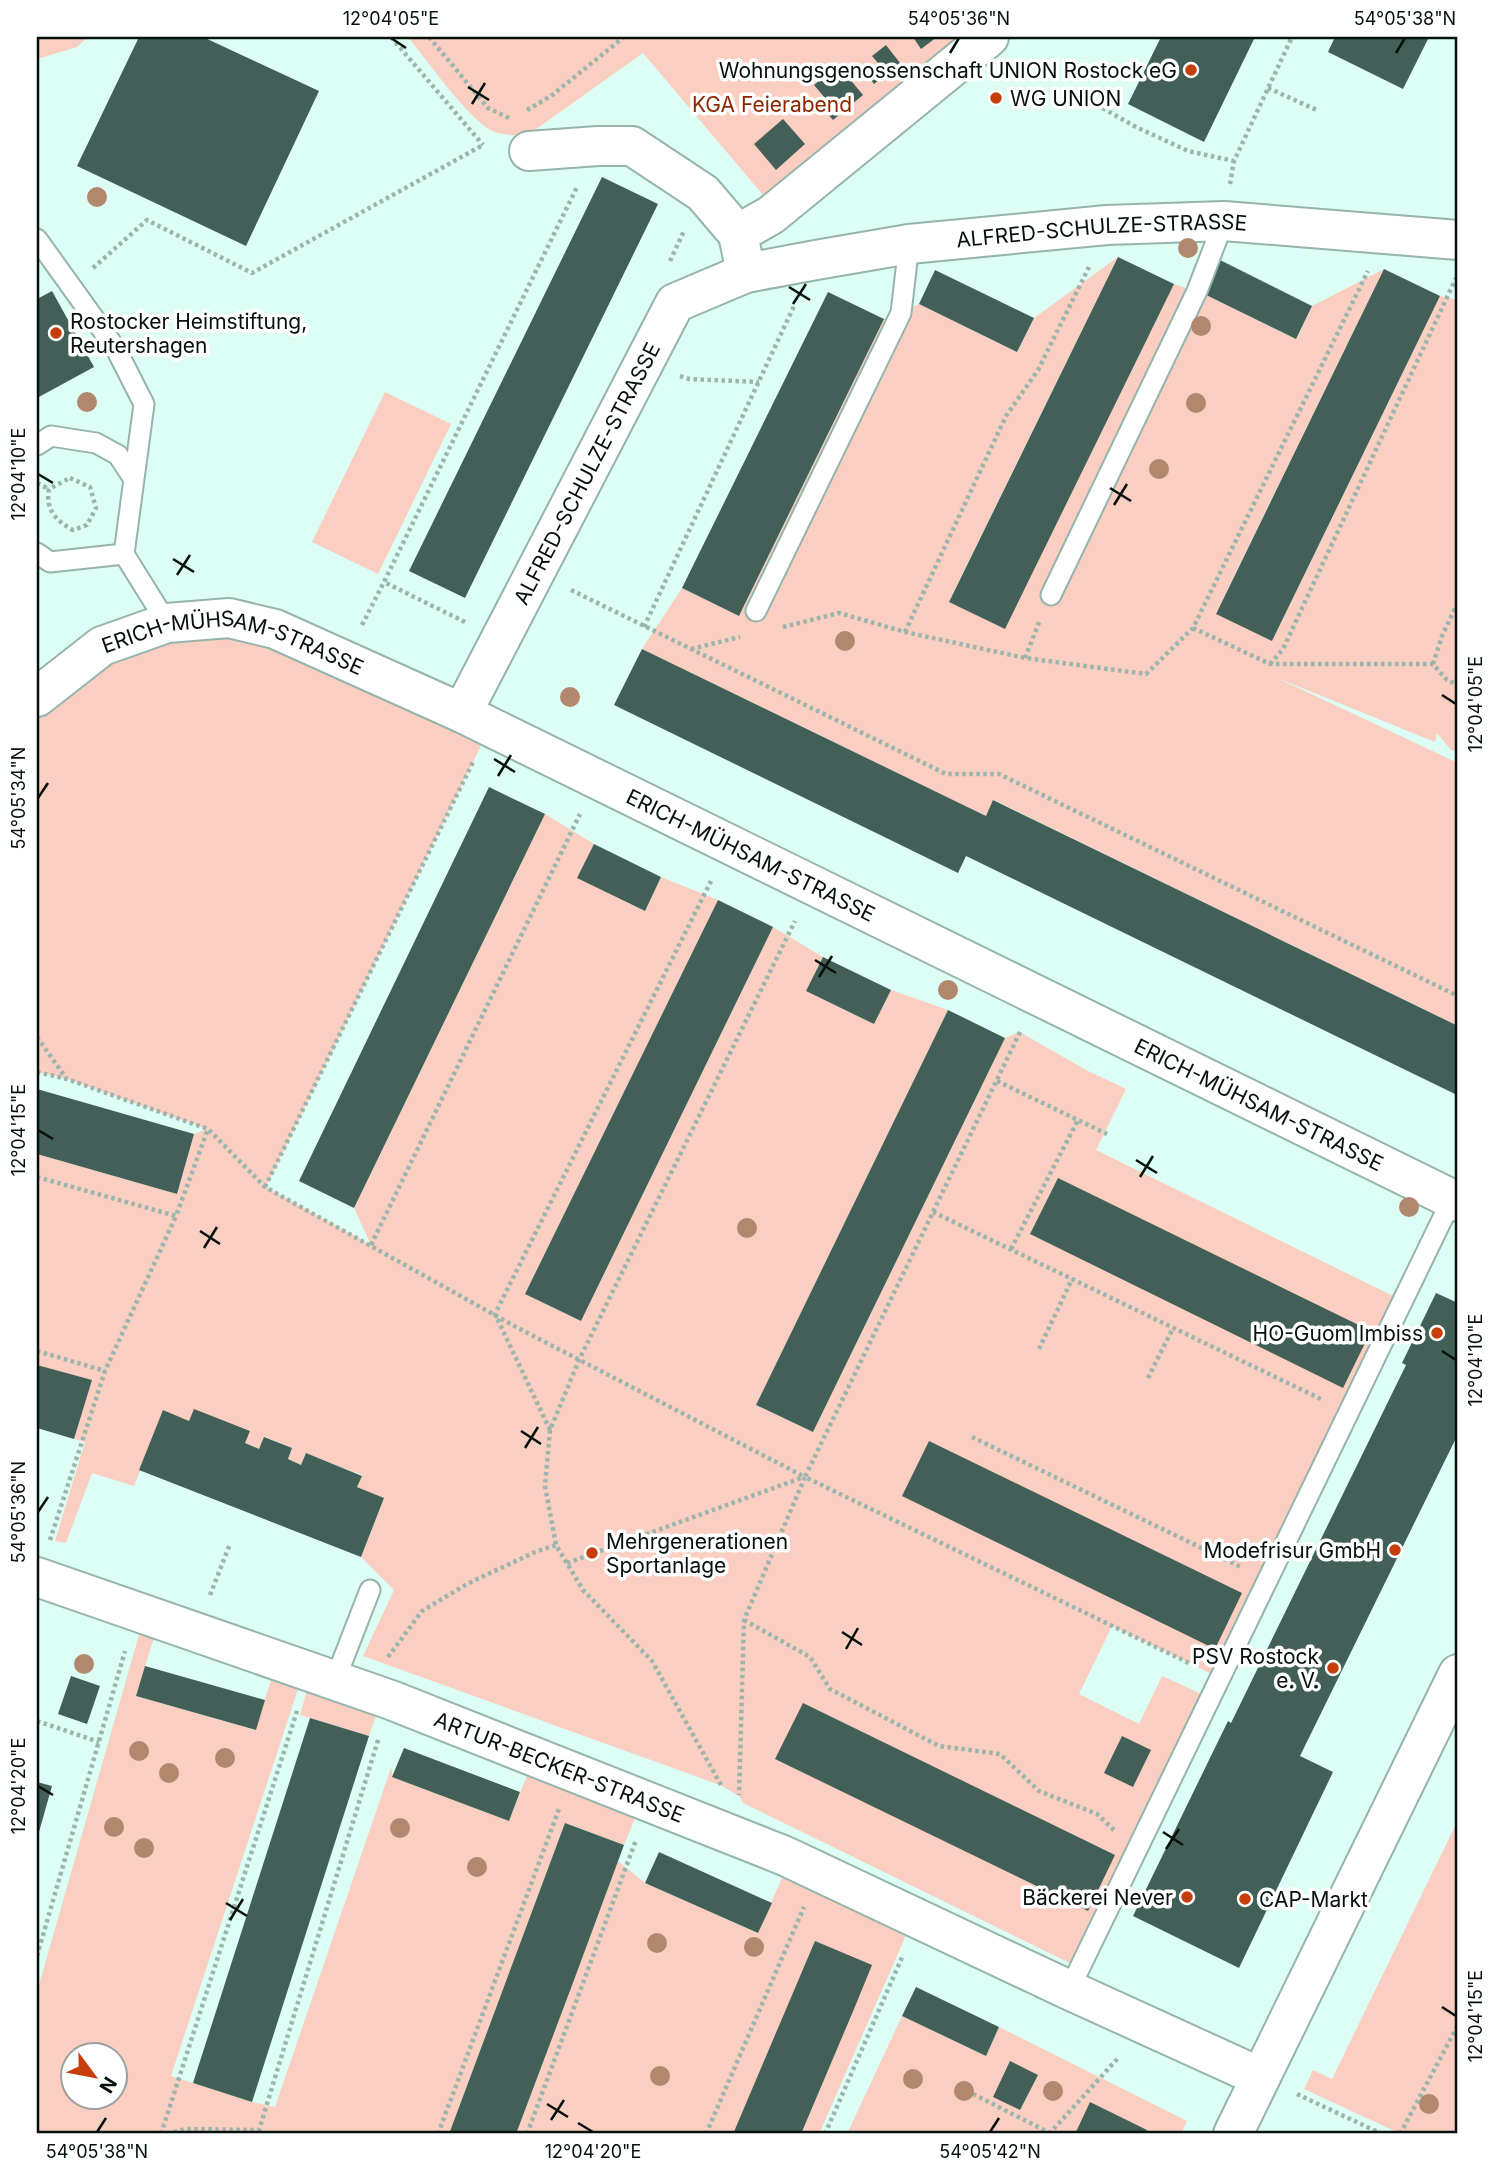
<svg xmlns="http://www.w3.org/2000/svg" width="1495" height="2171" viewBox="0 0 1495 2171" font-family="Inter,sans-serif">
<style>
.green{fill:#facec1;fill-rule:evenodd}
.building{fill:#436058}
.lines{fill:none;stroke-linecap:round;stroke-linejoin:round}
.service-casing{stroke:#95b4ab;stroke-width:23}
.minor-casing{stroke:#95b4ab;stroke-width:42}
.path{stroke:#9bb5ad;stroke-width:4.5;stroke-dasharray:3.5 3.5;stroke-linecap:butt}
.service{stroke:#fff;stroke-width:19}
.minor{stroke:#fff;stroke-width:38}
.tree{fill:#b1876e}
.ticks{fill:none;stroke:#06110e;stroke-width:2.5}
.poi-dot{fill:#c63e0c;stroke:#fff;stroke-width:2.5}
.labels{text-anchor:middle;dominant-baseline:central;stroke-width:7;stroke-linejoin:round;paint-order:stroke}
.poi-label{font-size:21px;fill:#06110e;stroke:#fff;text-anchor:end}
.park-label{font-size:21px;fill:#8d2600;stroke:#fff}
.street-label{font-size:21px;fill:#06110e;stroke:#fff}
.neatline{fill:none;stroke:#06110e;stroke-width:2.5}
.ticks-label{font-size:18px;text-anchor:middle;fill:#06110e}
</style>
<rect width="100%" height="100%" fill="#ddfef4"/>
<path class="green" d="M37,37H88L77,47L37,59Z
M408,37H961L763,195L643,53L525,137C514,135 502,135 492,131C468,119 427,60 408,37Z
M1118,257L949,601L1005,628L1174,284L1202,293L1296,339L1312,306L1384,269L1216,613L1272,641L1440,296L1458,300V752L1451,750L1437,733L1435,742L1275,677L1458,763V1026L994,800L986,816L642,649L682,588L739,616L884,319L919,304L1017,352L1034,318Z
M385,392L451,424L378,574L312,542Z
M229,618L490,727L266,1187L371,1245L354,1208L545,814L594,844L578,878L644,911L661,877L718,900L525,1294L581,1321L773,927L823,957L807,990L874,1023L891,990L948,1010L756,1405L813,1432L1005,1038L1020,1032L1086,1070L1126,1089L1096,1150L1391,1295L1412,1282L1220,1678L1112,1626L1079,1694L1139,1724L1162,1676L1210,1698L1080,1968L743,1803L739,1796L720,1785L363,1656L394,1590L361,1557L384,1498L357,1487L362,1475L306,1454L301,1465L288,1459L292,1448L265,1437L259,1449L245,1443L250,1431L189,1421L163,1411L134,1486L92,1473L66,1543L55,1541L85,1442L74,1439L91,1381L37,1365V1154L177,1194L194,1134L207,1129L67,1079L37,1072V697L102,646Z
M141,1628L156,1631L136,1696L255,1730L271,1680L298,1689L171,2076L252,2102L275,2107L391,1768L393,1777L509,1821L530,1768L638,1811L624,1845L565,1823L449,2134H37V1992ZM74,2056H116V2098H74Z
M308,1687L379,1706L369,1736L300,1715Z
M1458,1820V2134H1401L1304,2089L1313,2070L1332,2079Z
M618,1861L645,1883L758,1933L782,1878L907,1933L819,2134H516Z
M902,2016L986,2056L999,2027L1187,2121L1181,2134H847Z"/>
<path class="building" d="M139,37H203L319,91L246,246L77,166Z
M913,37H937L921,49Z
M1161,37H1255L1204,142L1128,104Z
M1335,37H1429L1403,89L1328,52Z
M886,45L900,63L874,84L866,73L878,63L872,56Z
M838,65L863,95L833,120L824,110L831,105L814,85Z
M783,119L805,144L776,170L754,144Z
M602,177L658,204L465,598L409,571Z
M1118,257L1174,284L1005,629L949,602Z
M1218,259L1312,306L1296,339L1202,293Z
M1384,269L1440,296L1272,641L1216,614Z
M935,270L1034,318L1017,352L919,304Z
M52,291L94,367L37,398V299Z
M828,292L884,319L739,616L682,588Z
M642,649L986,816L993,800L1458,1026L1457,1095L966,856L958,873L614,705Z
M489,787L545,814L354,1208L299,1181Z
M594,844L661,877L645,911L577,878Z
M718,900L773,927L581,1321L525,1294Z
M823,957L891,990L874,1024L806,991Z
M948,1010L1005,1038L813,1432L756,1405Z
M37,1089L194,1134L177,1194L37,1154Z
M1058,1178L1371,1331L1343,1388L1030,1234Z
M1436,1293L1458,1303V1434L1300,1756L1333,1772L1239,1968L1133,1916L1228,1721L1231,1723L1406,1365L1402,1363Z
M37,1365L92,1380L74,1439L37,1428Z
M194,1409L250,1431L245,1443L259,1449L264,1437L292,1448L288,1459L301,1465L306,1453L362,1476L357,1487L384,1498L361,1557L139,1470L163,1410L189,1421Z
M929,1441L1242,1593L1215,1649L902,1496Z
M145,1666L265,1700L256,1730L136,1696Z
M71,1676L100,1686L87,1724L58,1714Z
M803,1703L1115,1855L1088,1911L775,1759Z
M310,1718L369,1736L252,2102L193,2083Z
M1122,1736L1151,1750L1133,1787L1104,1773Z
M404,1748L520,1792L509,1821L392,1777Z
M37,1782L52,1786L37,1839Z
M565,1823L624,1845L574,1980L516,2134H449Z
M659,1852L772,1903L758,1933L645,1883Z
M815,1941L872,1965L854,2009L801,2134H733Z
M916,1987L999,2027L986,2056L902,2016Z
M1010,2061L1038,2075L1020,2110L993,2097Z
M1090,2102L1147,2130L1145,2134H1075Z"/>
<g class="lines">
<g class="service-casing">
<path id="service" d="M37,239L116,349L144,404L124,554L167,623
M37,445L51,436L96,443L118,455L133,478
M37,553L50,562L124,554
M1051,595L1197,291L1224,221
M756,611L901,313L909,244
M335,1680L370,1590
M1069,1990L1452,1199"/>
</g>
<g class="minor-casing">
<g id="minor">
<path d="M529,151L598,146H632L703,193L738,234"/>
<path d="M746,273L738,234L771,215L989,37"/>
<path id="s1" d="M37,697L102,646L167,623L229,618L275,629L462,713L1458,1202"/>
<path id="s2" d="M462,713L675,303L746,273L816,260L909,244L1107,225L1224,221L1458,240"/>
<path id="s3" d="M37,1577L391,1700L785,1856L1069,1990L1260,2077"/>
<path d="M1233,2134L1458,1674"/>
</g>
</g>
<path class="path" d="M391,37L483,145
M429,37L488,108L509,118
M1268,88L1319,111
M1072,91L1136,127L1188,151L1234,161
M527,110L551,96L624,37
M1230,184L1234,161L1292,37
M670,261L684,231
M93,268L147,220L252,273L483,145
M680,376L689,379L759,382
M70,478L90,487L96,508L87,525L73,530C56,521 45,509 49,489Z
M37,483L49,489
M571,590L946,774H999L1458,996
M465,622L384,582L577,187
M362,625L384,582
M644,627L795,304
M783,627L839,613L905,632L1025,658L1146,674L1193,628L1368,271
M1193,628L1270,664H1433L1447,680L1458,685
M905,632L1006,416L1038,370L1089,267
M691,649L740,637
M1025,658L1040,620
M1270,664L1283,649L1456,278
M1433,664L1442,636L1458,602
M1020,1032L805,1477L1193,1665
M37,1037L66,1078
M37,1072L67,1079L208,1129L265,1187L518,1328L805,1477L744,1620L739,1795
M997,1081L1107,1134
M37,1177L176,1216L208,1129
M265,1187L473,762
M933,1212L1323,1400
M371,1245L580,814
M1011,1249L1078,1120
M1039,1349L1072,1279
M37,1351L105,1371
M1148,1378L1173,1328
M550,1430L495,1314L711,881
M972,1437L1241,1567
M50,1540L105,1371L176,1216
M567,1563L804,1477
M210,1595L230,1544
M744,1620L810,1657L830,1689L939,1746L1000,1754L1039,1791L1097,1814L1114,1830
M388,1657L422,1611L467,1584L535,1552L556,1545
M37,1721L99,1742
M721,1785L652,1661L583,1590L556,1545L545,1486L550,1430L579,1360L795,921
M37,1956L125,1651
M973,2094L1050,2133
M1297,2094L1382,2134
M161,2134L298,1708
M167,2134L185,2129L259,2130L379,1737
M438,2134L559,1809
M527,2134L636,1840
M706,2134L804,1907
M825,2134L903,1955
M1049,2134L1119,2057
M1400,2134L1458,2025"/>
<use href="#service" class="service"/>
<use href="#minor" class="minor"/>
</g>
<g class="tree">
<circle cx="97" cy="197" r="10"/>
<circle cx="1188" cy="248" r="10"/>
<circle cx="1201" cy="326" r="10"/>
<circle cx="87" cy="402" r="10"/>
<circle cx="1196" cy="403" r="10"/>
<circle cx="1159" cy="469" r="10"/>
<circle cx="845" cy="641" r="10"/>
<circle cx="570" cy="697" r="10"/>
<circle cx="948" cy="990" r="10"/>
<circle cx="1409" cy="1207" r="10"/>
<circle cx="747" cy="1228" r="10"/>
<circle cx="84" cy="1664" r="10"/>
<circle cx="139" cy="1751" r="10"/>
<circle cx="225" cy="1758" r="10"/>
<circle cx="169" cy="1773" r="10"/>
<circle cx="114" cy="1827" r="10"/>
<circle cx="400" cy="1828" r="10"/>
<circle cx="144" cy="1848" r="10"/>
<circle cx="477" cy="1867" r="10"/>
<circle cx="657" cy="1943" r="10"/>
<circle cx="754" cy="1947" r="10"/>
<circle cx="660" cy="2076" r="10"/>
<circle cx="913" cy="2079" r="10"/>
<circle cx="964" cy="2091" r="10"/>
<circle cx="1053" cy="2091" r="10"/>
<circle cx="1429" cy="2104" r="10"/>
</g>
<path class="ticks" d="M391,38L406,48M950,53L959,38M1396,53L1405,38M468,87L489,100M472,104L485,83M789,287L810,300M793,304L806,284M38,474L53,483M1110,488L1131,501M1114,505L1127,484M173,559L194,572M177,575L190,555M1442,695L1456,704M494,759L515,772M498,776L511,755M38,798L48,783M815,960L836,973M819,977L832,956M38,1130L53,1139M1136,1160L1157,1173M1140,1177L1153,1156M200,1231L220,1244M204,1248L217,1227M1442,1351L1456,1360M521,1431L541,1444M525,1448L538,1427M38,1512L48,1497M842,1632L862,1645M846,1649L858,1628M38,1786L53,1795M1163,1832L1183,1845M1166,1849L1179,1829M226,1903L247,1916M230,1920L243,1899M1442,2007L1456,2016M547,2104L568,2117M551,2120L564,2100M578,2123L593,2132M97,2132L106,2118M990,2132L999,2118"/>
<g class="poi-dot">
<circle cx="1191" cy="70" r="7"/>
<circle cx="996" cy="98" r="7"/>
<circle cx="56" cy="333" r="7"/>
<circle cx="1437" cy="1333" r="7"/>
<circle cx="1395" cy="1550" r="7"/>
<circle cx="592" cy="1553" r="7"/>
<circle cx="1333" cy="1668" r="7"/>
<circle cx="1187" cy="1897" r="7"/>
<circle cx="1245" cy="1899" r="7"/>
</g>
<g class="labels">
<g class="poi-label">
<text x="1177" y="70">Wohnungsgenossenschaft UNION Rostock eG</text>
<text x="1010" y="98" text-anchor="start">WG UNION</text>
<text x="70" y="321" text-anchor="start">Rostocker Heimstiftung,<tspan x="70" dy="24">Reutershagen</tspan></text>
<text x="1423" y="1333">HO-Guom Imbiss</text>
<text x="606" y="1541" text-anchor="start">Mehrgenerationen<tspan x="606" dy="24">Sportanlage</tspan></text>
<text x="1381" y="1550">Modefrisur GmbH</text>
<text x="1319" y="1656">PSV Rostock<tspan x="1319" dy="24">e. V.</tspan></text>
<text x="1173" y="1897">Bäckerei Never</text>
<text x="1259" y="1899" text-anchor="start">CAP-Markt</text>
</g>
<g class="park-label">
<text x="772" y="104">KGA Feierabend</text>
</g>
<g class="street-label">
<text stroke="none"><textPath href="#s2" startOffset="898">ALFRED-SCHULZE-STRASSE</textPath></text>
<text stroke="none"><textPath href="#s2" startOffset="270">ALFRED-SCHULZE-STRASSE</textPath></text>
<text stroke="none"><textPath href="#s1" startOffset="220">ERICH-MÜHSAM-STRASSE</textPath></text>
<text stroke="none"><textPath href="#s1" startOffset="788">ERICH-MÜHSAM-STRASSE</textPath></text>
<text stroke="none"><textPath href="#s1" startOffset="1354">ERICH-MÜHSAM-STRASSE</textPath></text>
<text stroke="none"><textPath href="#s3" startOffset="556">ARTUR-BECKER-STRASSE</textPath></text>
</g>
</g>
<rect width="1495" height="2171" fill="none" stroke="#ffffff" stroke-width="77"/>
<g transform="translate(94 2076) rotate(122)"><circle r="33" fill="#ffffff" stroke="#9ba09f" stroke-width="2"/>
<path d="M0-5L12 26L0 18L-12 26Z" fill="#c63e0c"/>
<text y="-10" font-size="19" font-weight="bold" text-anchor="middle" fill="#06110e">N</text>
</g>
<rect x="38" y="38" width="1418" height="2094" class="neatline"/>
<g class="ticks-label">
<text x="391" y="25">12°04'05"E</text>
<text x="959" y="25">54°05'36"N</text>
<text x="1405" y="25">54°05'38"N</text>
<text transform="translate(19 474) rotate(-90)" y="6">12°04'10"E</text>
<text transform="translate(1476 704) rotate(-90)" y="6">12°04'05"E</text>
<text transform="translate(19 798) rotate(-90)" y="6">54°05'34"N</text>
<text transform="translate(19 1130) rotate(-90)" y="6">12°04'15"E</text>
<text transform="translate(1476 1360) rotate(-90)" y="6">12°04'10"E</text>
<text transform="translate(19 1512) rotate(-90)" y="6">54°05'36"N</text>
<text transform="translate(19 1786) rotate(-90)" y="6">12°04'20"E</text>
<text transform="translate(1476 2016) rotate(-90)" y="6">12°04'15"E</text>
<text x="97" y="2158">54°05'38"N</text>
<text x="593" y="2158">12°04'20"E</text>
<text x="990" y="2158">54°05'42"N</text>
</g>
</svg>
